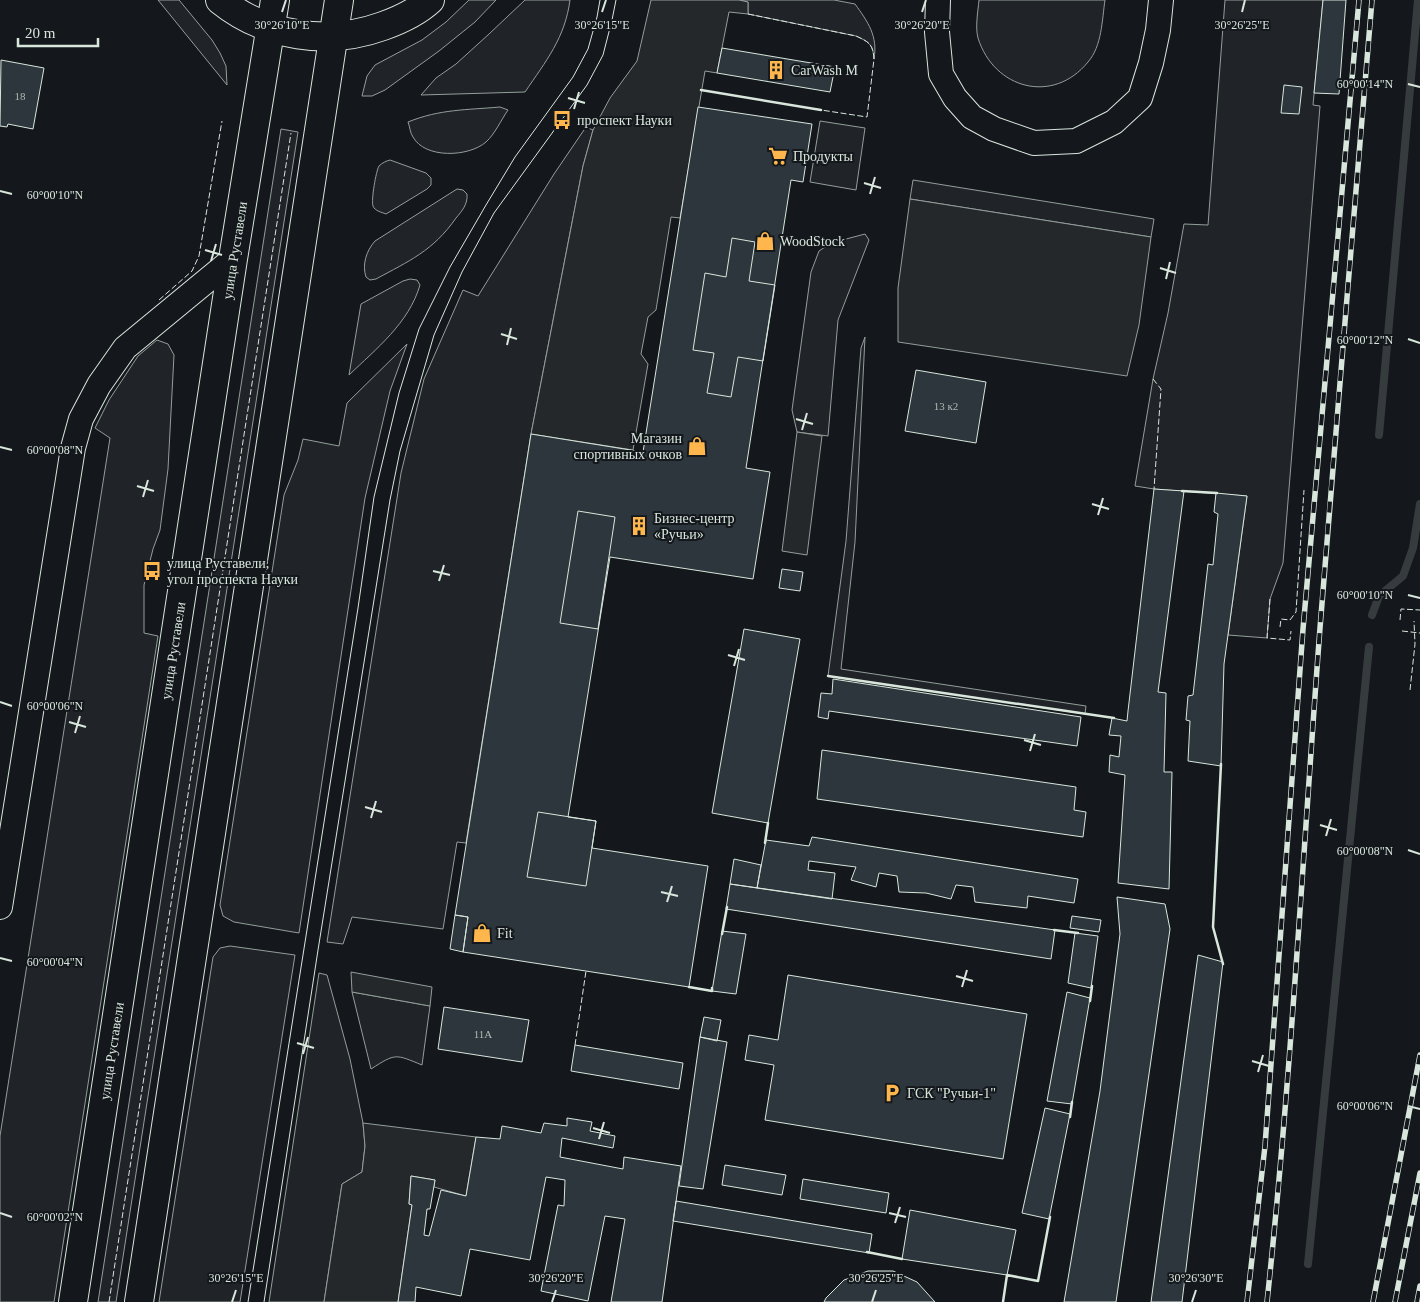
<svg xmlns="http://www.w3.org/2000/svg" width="1420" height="1302" viewBox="0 0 1420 1302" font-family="Georgia,serif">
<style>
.green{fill:#202428;stroke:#939e99}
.parking{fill:#24282b;stroke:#939e99}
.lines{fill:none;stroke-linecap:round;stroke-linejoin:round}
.stream{stroke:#363b3e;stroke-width:8}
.building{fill:#2c363c;stroke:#d8e6dc}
.minor-casing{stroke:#d8e6dc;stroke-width:26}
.secondary-casing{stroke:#d8e6dc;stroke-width:30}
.primary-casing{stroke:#d8e6dc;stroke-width:30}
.minor{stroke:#14181c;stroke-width:24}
.secondary{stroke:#14181c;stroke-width:28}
.primary{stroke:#14181c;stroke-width:28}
.tram{stroke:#d8e6dc;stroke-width:1}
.rail-casing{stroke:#d8e6dc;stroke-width:5.5}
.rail{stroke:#14181c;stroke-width:4;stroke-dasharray:11;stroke-linecap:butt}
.fence{stroke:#d8e6dc;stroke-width:1;stroke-dasharray:6 2.5;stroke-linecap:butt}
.wall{stroke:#d8e6dc;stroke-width:2.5}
.ticks{fill:none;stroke:#d8e6dc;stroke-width:2}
.labels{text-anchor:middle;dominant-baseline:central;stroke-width:4;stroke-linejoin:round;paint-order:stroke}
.number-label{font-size:11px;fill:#adbab4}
.poi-label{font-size:14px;fill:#d8e6dc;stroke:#14181c;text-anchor:start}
.street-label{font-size:14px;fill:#d8e6dc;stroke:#14181c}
.ticks-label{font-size:12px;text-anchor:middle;fill:#d8e6dc;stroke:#14181c;stroke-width:4;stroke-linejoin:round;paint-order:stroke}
</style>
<rect width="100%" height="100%" fill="#14181c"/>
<path class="green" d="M158,0H179L212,40L220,53L226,66L227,85Z
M469,0H496L475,22L439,51L385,90L372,96H362L367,76L375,65L422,40L446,22Z
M525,0H570C565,38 546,61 525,92L421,95L436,78L456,64L489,34Z
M739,0H834L855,4C868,22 878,36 874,59C873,44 869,42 856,36L748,14V2Z
M979,0H1105C1102,20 1102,46 1088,62C1053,105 994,89 978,38C975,27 978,11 979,0Z
M1225,0H1323L1313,105L1320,106L1283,563L1270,599L1267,638L1228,635L1247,496L1154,489L1135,486L1153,379L1168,313L1184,224L1208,225Z
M500,107L508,110C501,120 495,134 486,142C469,157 425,159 413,137C410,133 410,127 408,122C440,109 467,110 500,107Z
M820,121L865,128L856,190L810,182Z
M586,127L593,130L583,166L531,434L466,843L457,842L443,929L352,917L343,944L327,942L401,473L424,379L463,290L478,296L554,174Z
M281,129L298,132L116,1302H98Z
M390,160L426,173L431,178V185L427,189L386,214C381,212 375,211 373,206C371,200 376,171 379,166C382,163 386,161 390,160Z
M913,180L1154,219L1151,237L910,199Z
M457,189L463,190L467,194C468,204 462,211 456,218C433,251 409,261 376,279L370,280L366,277C362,265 366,251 375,241Z
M865,234L869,240L838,320L828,436L797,432L792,410L811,272L819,251L831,243Z
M410,279L417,280L420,285C409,323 376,349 349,375L361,304L403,281Z
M865,337L855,542L841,669L1086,706L1085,714L828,676L846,541L861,348Z
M157,340L168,344L174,355L168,469L160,530L153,549L144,585V633L158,636L54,1302H0V1136L110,438L95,428L109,400L138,356Z
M407,344L390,391L365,498L299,933L234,922L223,916L220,905L284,495L298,460L303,439L339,446L347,403Z
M230,946L295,955L240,1302H159L213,957L220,948Z
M319,973L327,975L350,1059L363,1123L365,1146L362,1172L342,1184L324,1302H269Z
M352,992L430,1006L422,1065C395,1054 396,1053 371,1069Z"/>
<path class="parking" d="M651,0H739L748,2V14L729,12L717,73L705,71L680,218L671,217L656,310L648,317L641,354L648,364L633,450L531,434L583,166L593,130L610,98L637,61Z
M910,199L1151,237L1139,325L1127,376L898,342V288Z
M797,432L822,436L807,555L782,551Z
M351,972L432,987L430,1006L352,992Z
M363,1123L476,1137L466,1196L434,1187L435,1180L411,1176L409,1204L412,1205L398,1302H324L342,1184L362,1172L365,1146Z"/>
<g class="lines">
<path class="stream" d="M1379,435L1418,0
M1372,615L1379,596L1403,576L1413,548L1420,504
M1308,1264L1369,647"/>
</g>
<path class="building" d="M1323,0H1346L1339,94L1314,93Z
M722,48L835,67L830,92L717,73Z
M1,60L44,68L33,129L8,124L7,127L0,126Z
M1284,85L1302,87L1299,114L1281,113Z
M698,107L812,124L803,182L791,180L746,468L770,472L753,579L610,557L568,817L596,821L592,848L708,866L689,987L463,952L468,917L455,915L531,434L643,452Z
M732,238L755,242L749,281L775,285L763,361L738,357L731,397L707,393L714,353L693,350L705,273L726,277Z
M916,370L986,382L976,443L905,431Z
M1154,489L1184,491L1158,692L1166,693L1164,772H1172L1169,889L1118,883L1125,775L1109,772L1110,755L1119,757L1121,736L1109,735L1112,718L1127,721L1128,711Z
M1216,493L1247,496L1224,664L1221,766L1188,761L1190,721L1186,720L1188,696L1193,695L1208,564L1213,565L1218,514L1214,512Z
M578,511L615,517L598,629L560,623Z
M782,569L803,572L800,591L779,588Z
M744,629L800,639L768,823L712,813Z
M833,679L1081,717L1077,746L829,711L828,719L818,717L821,693L832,694Z
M822,750L1076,787L1074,810L1086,812L1083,837L817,799Z
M538,812L596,821L586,886L527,877Z
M812,837L1078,879L1074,903L1028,896L1027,908L975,902L973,887L956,885L951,899L926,893L899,892L897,876L879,873L876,887L851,880L856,867L809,861L808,870L835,873L832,899L757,888L766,840L809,846Z
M734,859L761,865L757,888L730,884Z
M730,884L1055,930L1051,959L726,909Z
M1117,897L1165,904L1170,929L1116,1302H1064L1100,1091L1120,934Z
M455,915L468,917L463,952L450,949Z
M1072,916L1101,920L1099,932L1070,928Z
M722,931L746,934L736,994L712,991Z
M1075,933L1098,936L1091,988L1068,983Z
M1198,955L1223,962L1182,1302H1151Z
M788,975L1027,1014L1003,1159L765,1120L774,1065L745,1060L749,1035L778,1040Z
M1067,992L1090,998L1072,1104L1047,1101Z
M444,1007L529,1020L522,1062L438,1049Z
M704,1017L721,1020L717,1041L700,1037Z
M700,1037L727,1042L703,1189L679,1186Z
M575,1045L683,1063L679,1089L571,1071Z
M1045,1108L1070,1114L1049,1219L1022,1213Z
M567,1118L592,1122L590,1131L615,1136L613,1148L562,1138L560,1157L623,1169L624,1157L681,1166L662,1302H611L625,1219L605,1216L588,1301L541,1291L558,1205L564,1206L565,1180L546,1177L530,1260L470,1249L461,1296L416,1287L415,1302H398L412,1205L409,1204L411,1176L435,1180L430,1209H427L424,1235L429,1236L441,1190L466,1196L476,1137L500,1139L502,1126L541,1133L544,1123L567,1126Z
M725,1165L786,1175L782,1195L722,1185Z
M803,1179L889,1193L886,1213L800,1199Z
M676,1201L872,1234L869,1253L673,1221Z
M910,1210L1016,1230L1007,1275L902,1259Z
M868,1271H893L917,1282L935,1302H824L826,1298L844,1280Z"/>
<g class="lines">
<g class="minor-casing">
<path id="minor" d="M938,0L937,32L941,74L955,98L972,117L994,129L1034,143L1076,141L1114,122L1140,98L1151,63L1158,30L1161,0
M0,907L73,448L81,419L99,385L125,348L233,259"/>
</g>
<g class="secondary-casing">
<path id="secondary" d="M220,0C266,37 328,46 383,26C400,20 417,12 430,0"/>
</g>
<g class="primary-casing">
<g id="primary">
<path id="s1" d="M73,1302L233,259L275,0"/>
<path d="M139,1302L339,0"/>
</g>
</g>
<use href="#minor" class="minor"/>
<use href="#secondary" class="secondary"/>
<use href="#primary" class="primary"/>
<path class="tram" d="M248,1302L358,608L374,497L399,393L419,329L450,267L486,205L515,157L573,77L588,49L597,17L600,0
M264,1302L318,950L390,500L400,451L434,335L462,272L494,213L587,85L603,55L612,20L616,0"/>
<g class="rail-casing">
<path id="rail" d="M1247,1302L1265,1146L1303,629L1359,0
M1267,1302C1291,1078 1303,853 1320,628C1336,419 1355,209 1372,0
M1373,1302L1420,1055
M1395,1302L1420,1173
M1417,1302L1420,1286"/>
</g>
<use href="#rail" class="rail"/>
<path class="fence" d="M748,14L856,36C869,42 873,44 874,59L867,117L821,110
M159,300L192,271L199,256L222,121
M1153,379L1161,389L1154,489
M1270,599L1267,638L1290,640L1291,631
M1400,620L1401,609L1420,610
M1280,627L1281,619L1290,620L1296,612L1304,490
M1402,631L1420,633
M1410,690L1415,644L1414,621
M575,1045L586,971
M109,1302L291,133"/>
<path class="wall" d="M701,90L821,110
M1182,491L1217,493
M828,676L1114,718
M1221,764L1213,927L1223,964
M765,843L768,823
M1054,930L1078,933
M722,934L727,907
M689,987L712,991V988
M1090,1001L1092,986
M1070,1117L1072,1102
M867,1252L902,1259
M1003,1302L1007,1275L1038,1281L1050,1217"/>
</g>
<path class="ticks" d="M282,12L286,0M602,12L606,0M922,12L926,0M1242,12L1245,0M1408,84L1420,87M568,98L585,103M574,109L579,92M864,183L881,188M0,191L12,194M870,194L875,177M205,250L222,255M211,261L216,244M1160,268L1176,273M1166,279L1170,262M501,334L517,339M1408,339L1420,343M507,345L511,328M796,419L813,424M802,430L807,413M0,447L12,450M137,486L154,491M143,497L148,480M1092,504L1109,509M1098,515L1103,498M433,571L450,575M439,581L444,565M1408,595L1420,598M728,655L745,660M734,666L739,649M0,702L12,706M69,722L86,727M75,733L80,716M1024,740L1041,745M1030,751L1035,734M365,807L382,812M371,818L376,801M1320,825L1337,830M1326,836L1331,819M1408,850L1420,854M661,892L678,896M667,902L672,886M0,958L12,961M956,976L973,981M962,987L967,970M297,1043L314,1048M303,1054L308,1037M1252,1061L1269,1066M1258,1072L1263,1055M1408,1106L1420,1109M593,1128L610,1133M599,1139L604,1122M0,1213L12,1217M889,1213L906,1217M895,1223L900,1207M232,1302L236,1290M552,1302L556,1290M872,1302L876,1290M1192,1302L1196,1290"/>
<defs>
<g id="building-bare" transform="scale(1.5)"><path d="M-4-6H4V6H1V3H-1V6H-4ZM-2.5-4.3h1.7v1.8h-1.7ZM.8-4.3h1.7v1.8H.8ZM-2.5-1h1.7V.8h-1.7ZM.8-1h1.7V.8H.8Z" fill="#ffb74d" stroke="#14181c" stroke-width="2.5" paint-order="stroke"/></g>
<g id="bus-bare" transform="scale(1.5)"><path d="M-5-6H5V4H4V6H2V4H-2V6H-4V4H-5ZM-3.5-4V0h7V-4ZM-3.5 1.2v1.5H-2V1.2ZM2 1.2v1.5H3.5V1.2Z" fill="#ffb74d" stroke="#14181c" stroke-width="2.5" paint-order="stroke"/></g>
<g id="supermarket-bare" transform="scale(1.5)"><path d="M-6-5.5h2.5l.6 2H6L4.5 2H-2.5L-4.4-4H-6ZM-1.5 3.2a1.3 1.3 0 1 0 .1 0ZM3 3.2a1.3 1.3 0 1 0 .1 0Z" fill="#ffb74d" stroke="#14181c" stroke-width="2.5" paint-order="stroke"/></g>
<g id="shop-bare" transform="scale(1.5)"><path d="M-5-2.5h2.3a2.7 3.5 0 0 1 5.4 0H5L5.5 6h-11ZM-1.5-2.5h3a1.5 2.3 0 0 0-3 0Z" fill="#ffb74d" stroke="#14181c" stroke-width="2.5" paint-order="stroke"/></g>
<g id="parking-bare" transform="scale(1.5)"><path d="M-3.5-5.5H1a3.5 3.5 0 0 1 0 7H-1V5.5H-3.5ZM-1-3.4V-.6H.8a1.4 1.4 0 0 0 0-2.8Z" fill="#ffb74d" stroke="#14181c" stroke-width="2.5" paint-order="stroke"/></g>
</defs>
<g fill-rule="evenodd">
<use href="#building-bare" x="776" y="70"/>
<use href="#bus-bare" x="562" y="120"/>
<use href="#supermarket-bare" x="778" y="156"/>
<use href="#shop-bare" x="765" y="241"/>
<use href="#shop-bare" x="697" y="446"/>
<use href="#building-bare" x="639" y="526"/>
<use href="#bus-bare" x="152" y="571"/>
<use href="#shop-bare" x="482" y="933"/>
<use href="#parking-bare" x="892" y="1093"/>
</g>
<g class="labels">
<g class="number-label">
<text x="20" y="96">18</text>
<text x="946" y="406">13 к2</text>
<text x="483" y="1034">11А</text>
</g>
<g class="poi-label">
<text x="791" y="70">CarWash M</text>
<text x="577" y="120">проспект Науки</text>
<text x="793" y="156">Продукты</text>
<text x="780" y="241">WoodStock</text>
<text x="682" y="438" text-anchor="end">Магазин<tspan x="682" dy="16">спортивных очков</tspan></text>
<text x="654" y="518">Бизнес-центр<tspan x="654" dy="16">«Ручьи»</tspan></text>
<text x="167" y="563">улица Руставели,<tspan x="167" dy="16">угол проспекта Науки</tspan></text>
<text x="497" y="933">Fit</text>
<text x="907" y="1093">ГСК "Ручьи-1"</text>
</g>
<g class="street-label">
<text stroke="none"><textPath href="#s1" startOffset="1064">улица Руставели</textPath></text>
<text stroke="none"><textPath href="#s1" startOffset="659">улица Руставели</textPath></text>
<text stroke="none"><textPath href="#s1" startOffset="254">улица Руставели</textPath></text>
</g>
</g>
<g class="ticks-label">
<text x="282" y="29">30°26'10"E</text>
<text x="602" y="29">30°26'15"E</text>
<text x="922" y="29">30°26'20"E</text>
<text x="1242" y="29">30°26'25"E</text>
<text x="1365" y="88">60°00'14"N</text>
<text x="55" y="199">60°00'10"N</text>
<text x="1365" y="344">60°00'12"N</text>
<text x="55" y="454">60°00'08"N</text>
<text x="1365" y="599">60°00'10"N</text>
<text x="55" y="710">60°00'06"N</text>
<text x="1365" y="855">60°00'08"N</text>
<text x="55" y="966">60°00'04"N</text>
<text x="1365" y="1110">60°00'06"N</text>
<text x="55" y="1221">60°00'02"N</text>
<text x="236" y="1282">30°26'15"E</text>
<text x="556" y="1282">30°26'20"E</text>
<text x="876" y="1282">30°26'25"E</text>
<text x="1196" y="1282">30°26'30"E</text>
</g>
<path d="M18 38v8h80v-8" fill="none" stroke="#d8e6dc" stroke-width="2.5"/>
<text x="25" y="38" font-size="15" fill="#d8e6dc" stroke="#14181c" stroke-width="4" paint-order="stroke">20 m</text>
</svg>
